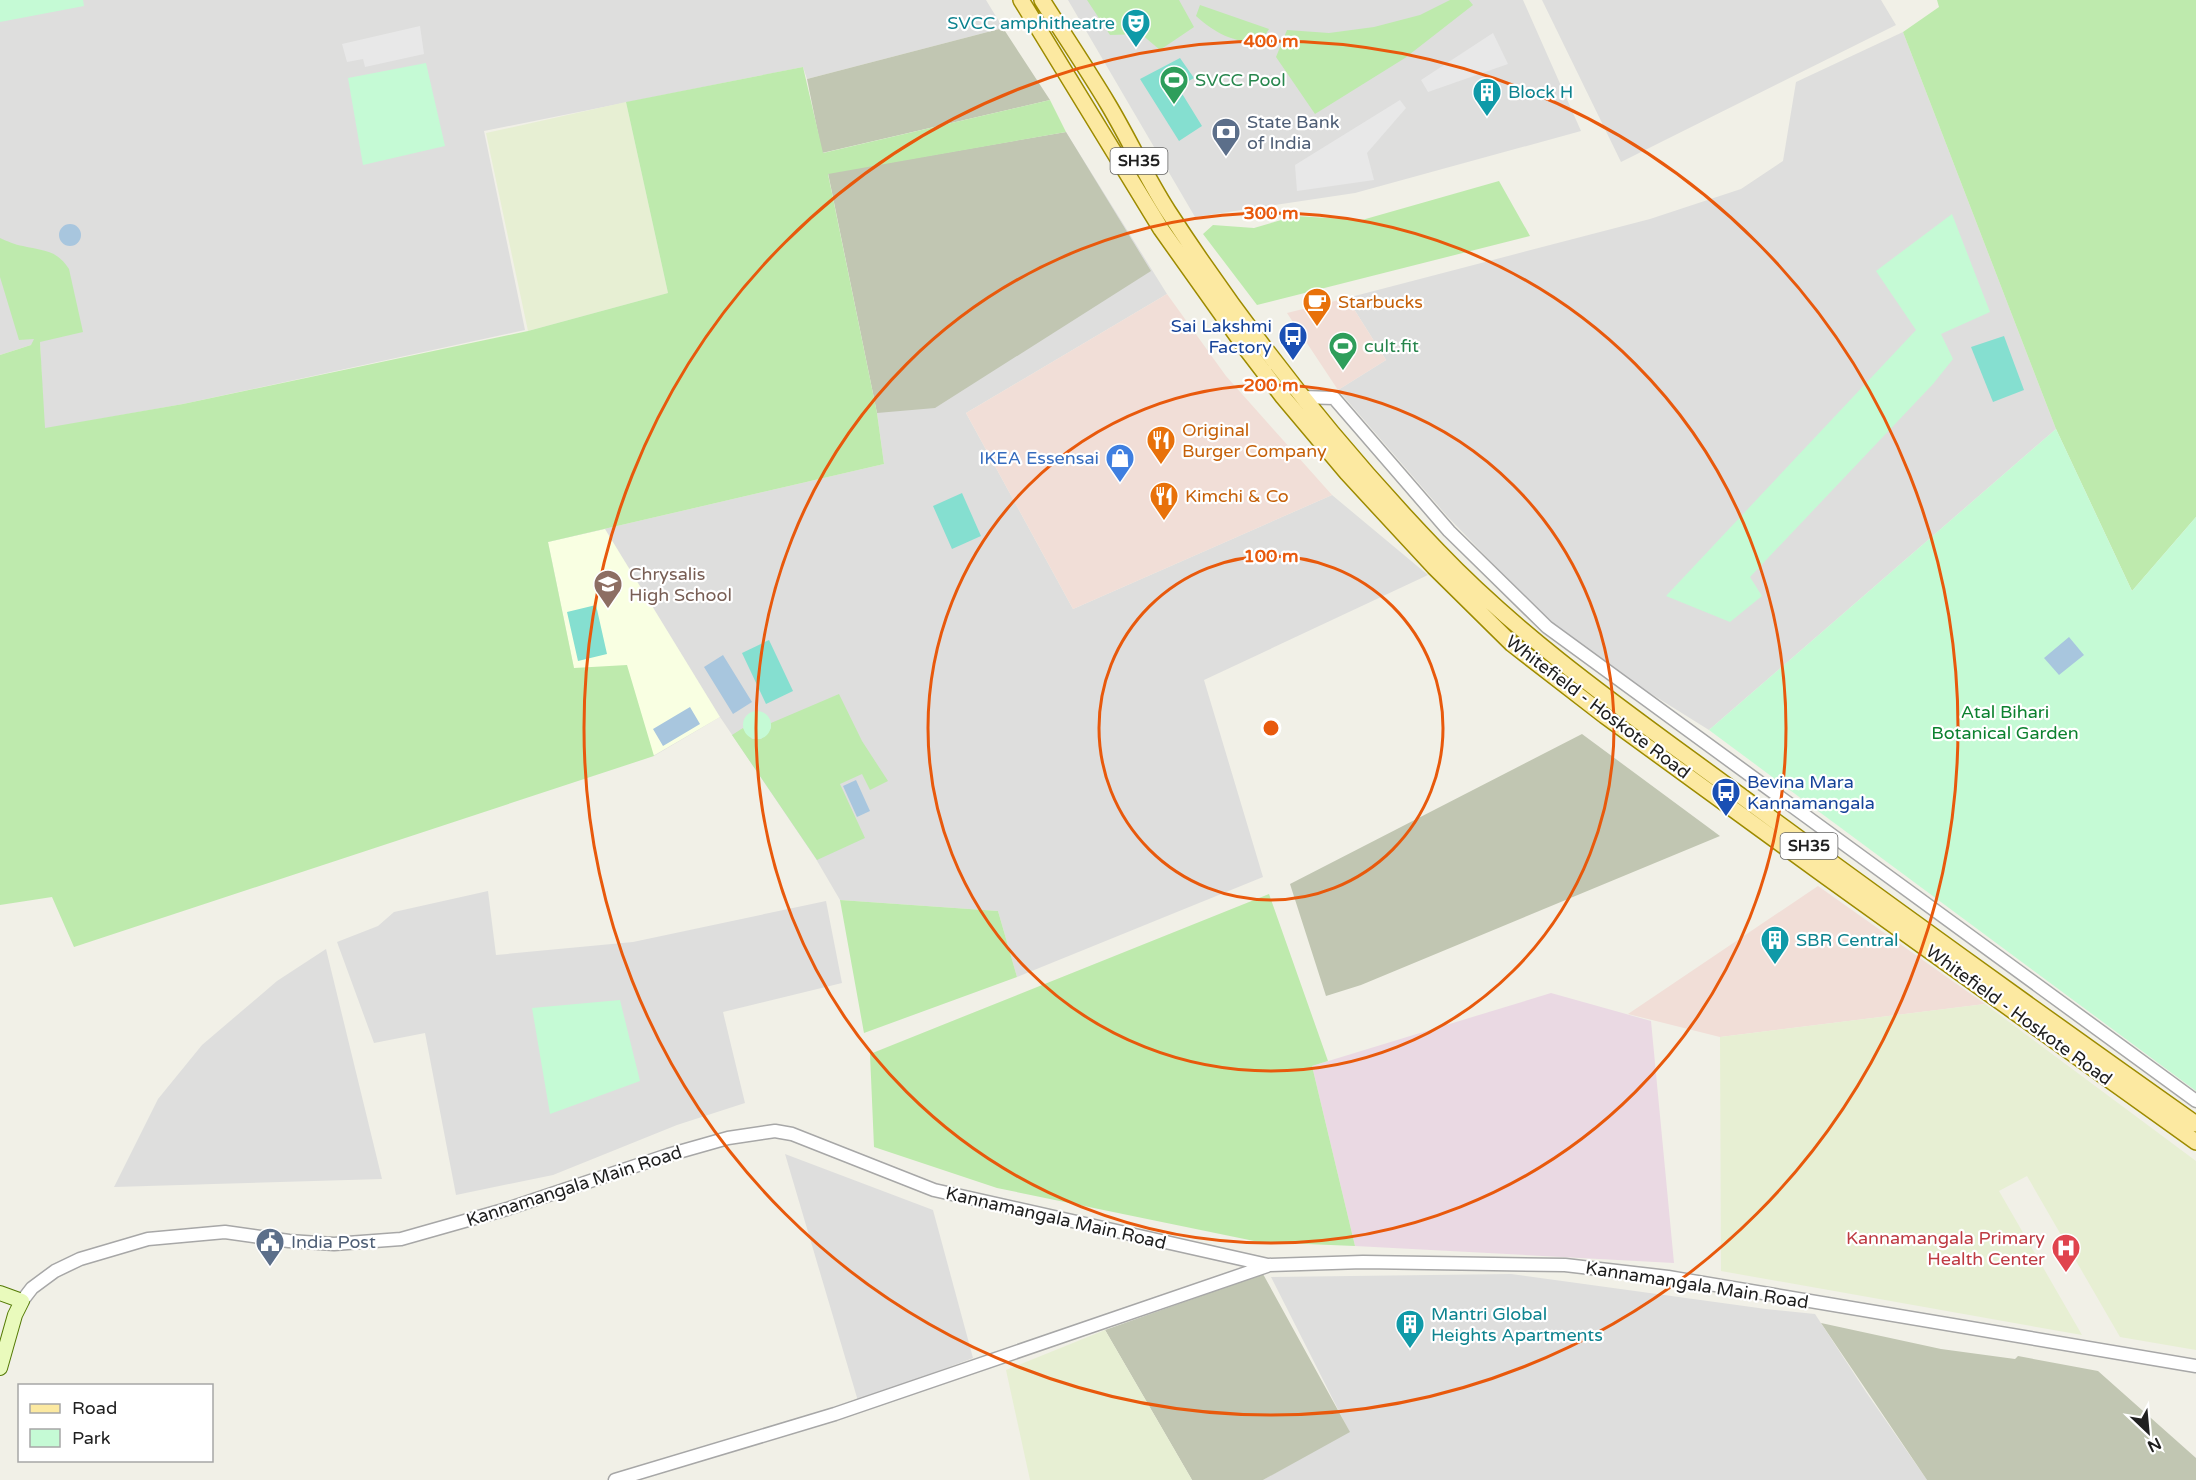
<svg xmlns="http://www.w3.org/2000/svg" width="2196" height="1480" viewBox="0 0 2196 1480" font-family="'Varela Round',sans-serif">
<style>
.residential{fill:#dededd}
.commercial{fill:#f1ded7}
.industrial{fill:#ead9e3}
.education{fill:#f9ffe2}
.construction{fill:#c1c6b2}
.farmland{fill:#e7efd3}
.grass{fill:#beeaad}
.park{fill:#c5fad5}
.pitch{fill:#85dfd0}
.parking{fill:#e8e8e8}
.water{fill:#a8c6de}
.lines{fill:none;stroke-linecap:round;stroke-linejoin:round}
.tertiary-casing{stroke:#a7a7a7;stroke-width:15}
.secondary-casing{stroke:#547a05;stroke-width:16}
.primary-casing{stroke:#9d8b00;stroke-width:18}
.tertiary{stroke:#fff;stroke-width:12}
.secondary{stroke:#e9fabc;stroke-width:14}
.primary{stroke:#fce9a1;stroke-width:15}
.ring{fill:none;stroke:#e8590c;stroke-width:3}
.labels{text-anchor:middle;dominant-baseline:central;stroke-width:4.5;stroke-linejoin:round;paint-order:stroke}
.shield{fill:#fff;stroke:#636363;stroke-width:1.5}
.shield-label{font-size:16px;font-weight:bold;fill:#202020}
.culture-label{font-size:18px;fill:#0d838f;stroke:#fff;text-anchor:start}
.leisure-label{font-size:18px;fill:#27864d;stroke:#fff;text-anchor:start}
.service-label{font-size:18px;fill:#4e5e75;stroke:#fff;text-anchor:start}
.food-label{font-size:18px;fill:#c56008;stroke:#fff;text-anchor:start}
.transit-label{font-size:18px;fill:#164399;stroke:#fff;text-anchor:end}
.shop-label{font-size:18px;fill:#366cbe;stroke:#fff;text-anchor:end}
.education-label{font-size:18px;fill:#785e54;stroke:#fff;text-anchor:start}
.street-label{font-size:18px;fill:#202020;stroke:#fff}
.park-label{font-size:18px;fill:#0c812f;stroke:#fff}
.health-label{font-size:18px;fill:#be3a42;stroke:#fff;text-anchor:end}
.centre{fill:#e8590c;stroke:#fff;stroke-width:3}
.ring-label{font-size:18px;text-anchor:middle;font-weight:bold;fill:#e8590c;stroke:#fff;stroke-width:4.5;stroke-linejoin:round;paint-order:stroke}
</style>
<rect width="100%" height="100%" fill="#f1f0e7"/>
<path class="residential" d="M0,0H986L1003,28L807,79L803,67L484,131L525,330L183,404L44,429L40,342L0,355Z
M1068,0H1523L1581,131L1355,193L1195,217Z
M1542,0H1881L1896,25L1621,162Z
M1903,32L2056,429L1709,730L1568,642L1447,516L1338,390L1386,360L1347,298L1650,219L1741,189L1783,161L1796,82Z
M1066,132L1167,294L966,413L1073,609L1332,495L1428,575L1204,680L1263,877L1017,977L998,911L840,900L816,859L720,717L654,756L627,665L574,669L548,542L884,464L877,413Z
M488,891L496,955L633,942L826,901L842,983L723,1012L745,1103L677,1125L553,1175L456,1195L425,1033L374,1043L337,942L378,926L394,912Z
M326,949L382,1179L114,1187L158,1099L202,1045L277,981Z
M785,1154L933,1210L973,1358L858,1401Z
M1511,1274L1766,1309L1815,1314L1866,1392L1927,1480H1263L1349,1431L1271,1277Z"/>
<path class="commercial" d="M1167,294L1226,376L1332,495L1073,609L966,413Z
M1347,298L1386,360L1338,390L1287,313Z
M1818,886L1985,1004L1720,1037L1628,1014Z"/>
<path class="industrial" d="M1551,993L1651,1021L1674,1263L1355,1246L1312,1066Z"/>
<path class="education" d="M605,529L720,717L653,756L574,669L548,542Z"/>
<path class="construction" d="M1003,28L1050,100L822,153L807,79Z
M1066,132L1151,271L935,408L877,413L828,173Z
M1582,734L1720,836L1361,985L1326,996L1290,884Z
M1263,1274L1350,1432L1263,1480H1192L1105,1330Z
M1821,1323L1941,1349L2015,1359L2018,1356L2098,1371L2196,1458V1480H1927Z"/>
<path class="farmland" d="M626,102L668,293L528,331L486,133Z
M1985,1004L2196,1161V1350L2120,1337L2027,1176L1999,1191L2082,1335L1721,1271L1720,1037Z
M1105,1330L1192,1480H1030L1006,1370Z"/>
<path class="grass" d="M1087,0H1179L1194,27L1160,50L1141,34L1110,35Z
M1450,0H1469L1473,5L1405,58L1315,114L1276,57L1287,30L1329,33L1374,27L1420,15Z
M1937,0H2196V517L2132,591L2056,429L1903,32L1939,7Z
M1200,5L1269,29L1260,44C1232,41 1216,34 1196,16Z
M803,67L823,153L1050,100L1066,132L828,174L877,413L884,464L548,542L574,668L627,665L654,756L74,947L52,897L0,905V355L31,345L34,339L19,340L0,277V238C7,241 15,245 23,246C43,251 56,249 69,269L83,332L40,342L45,428L183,404L528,331L668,293L626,102Z
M1499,181L1530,236L1257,305L1203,234L1213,225L1254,228L1295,216L1362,220Z
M839,694L862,741L888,781L870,790L862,774L840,784L865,838L817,860L732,735L743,728L752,739H761L771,728V723Z
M1269,894L1328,1061L1312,1066L1355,1246L1259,1242L997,1188L874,1147L870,1054Z
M840,900L998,911L1017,977L864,1033Z"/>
<path class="park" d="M0,0H83L84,6L0,22Z
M426,63L445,146L363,165L348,78Z
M1952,214L1990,312L1941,334L1953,359L1933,384L1750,577L1762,596L1730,622L1666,596L1916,330L1876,271Z
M2056,429L2132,591L2196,517V1091L1709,730Z
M743 725a14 14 0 1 1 28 0a14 14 0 1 1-28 0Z
M620,1000L640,1081L550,1114L532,1008Z"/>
<path class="pitch" d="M1180,58L1194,78L1178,87L1202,126L1179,141L1140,79Z
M2004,336L2024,390L1993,402L1971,347Z
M962,493L981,536L952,549L933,506Z
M596,605L607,654L578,661L567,612Z
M769,640L793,691L766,704L742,653Z"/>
<path class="parking" d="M420,26L424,54L365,67L363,59L347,62L342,44Z
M1493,33L1508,64L1428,92L1421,80Z
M1400,100L1406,108L1367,153L1374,180L1297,191L1295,165Z"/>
<path class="water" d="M59 235a11 11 0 1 1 22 0a11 11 0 1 1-22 0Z
M2069,637L2084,655L2059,675L2044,658Z
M723,655L752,702L733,714L704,667Z
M690,707L700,724L663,746L653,729Z
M856,780L870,811L857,817L843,786Z"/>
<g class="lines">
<g class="tertiary-casing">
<path id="tertiary" d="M1302,397L1334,398L1449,531L1547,627L2196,1101
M22,1301L32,1288L55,1271L80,1259L148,1239L225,1232L289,1241L334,1244L401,1239L507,1209L668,1155L728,1138L775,1131L792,1134L934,1190L1268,1265L1363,1262L1565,1265L1668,1277L2196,1366
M615,1480L835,1414L1267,1266"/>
</g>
<g class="secondary-casing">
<path id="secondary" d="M0,1293L22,1301L15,1315L0,1368"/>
</g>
<g class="primary-casing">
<path id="primary" d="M1021,0L1161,229L1247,350L1283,397L1347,473L1434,567L1512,644L1605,716L1825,876L2196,1142
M1042,0C1064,35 1087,69 1108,104C1129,139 1146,177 1168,211C1247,332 1338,447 1438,551C1527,644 1634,717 1737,793C1889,905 2042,1015 2196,1124"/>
</g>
<use href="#tertiary" class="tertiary"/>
<use href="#secondary" class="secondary"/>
<use href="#primary" class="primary"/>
</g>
<g class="ring">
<circle cx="1271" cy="728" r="172"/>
<circle cx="1271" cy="728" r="343"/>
<circle cx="1271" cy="728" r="515"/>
<circle cx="1271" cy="728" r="687"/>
</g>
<defs>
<g id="theatre-pin" transform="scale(1.5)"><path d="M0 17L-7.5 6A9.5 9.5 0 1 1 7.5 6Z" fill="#0f9aa8" stroke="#fff"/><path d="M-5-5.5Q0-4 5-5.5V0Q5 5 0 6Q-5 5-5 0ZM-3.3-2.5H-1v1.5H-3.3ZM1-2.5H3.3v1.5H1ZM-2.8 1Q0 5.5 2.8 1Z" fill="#fff"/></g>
<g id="stadium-pin" transform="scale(1.5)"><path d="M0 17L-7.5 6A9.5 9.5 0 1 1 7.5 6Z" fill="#2e9e5b" stroke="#fff"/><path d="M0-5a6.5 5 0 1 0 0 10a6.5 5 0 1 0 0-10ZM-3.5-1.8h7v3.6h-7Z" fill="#fff"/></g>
<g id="building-pin" transform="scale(1.5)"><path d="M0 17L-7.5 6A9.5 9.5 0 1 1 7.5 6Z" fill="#0f9aa8" stroke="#fff"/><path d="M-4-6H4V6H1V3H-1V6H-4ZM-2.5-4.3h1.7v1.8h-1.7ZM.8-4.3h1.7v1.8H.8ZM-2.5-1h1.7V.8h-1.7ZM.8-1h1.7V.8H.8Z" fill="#fff"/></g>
<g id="bank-pin" transform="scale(1.5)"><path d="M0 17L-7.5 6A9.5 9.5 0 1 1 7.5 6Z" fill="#5c6f8a" stroke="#fff"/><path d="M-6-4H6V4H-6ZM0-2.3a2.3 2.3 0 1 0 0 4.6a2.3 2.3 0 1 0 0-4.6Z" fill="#fff"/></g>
<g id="cafe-pin" transform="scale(1.5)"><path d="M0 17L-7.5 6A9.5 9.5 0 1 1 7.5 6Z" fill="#e8710a" stroke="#fff"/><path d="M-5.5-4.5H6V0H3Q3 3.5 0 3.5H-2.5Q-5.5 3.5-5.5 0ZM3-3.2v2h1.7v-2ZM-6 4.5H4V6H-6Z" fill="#fff"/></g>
<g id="bus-pin" transform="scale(1.5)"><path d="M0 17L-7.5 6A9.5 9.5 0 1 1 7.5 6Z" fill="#1a4fb4" stroke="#fff"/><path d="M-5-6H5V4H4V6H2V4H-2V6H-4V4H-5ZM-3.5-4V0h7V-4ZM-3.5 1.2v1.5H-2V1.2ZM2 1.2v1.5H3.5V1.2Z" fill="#fff"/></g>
<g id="restaurant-pin" transform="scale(1.5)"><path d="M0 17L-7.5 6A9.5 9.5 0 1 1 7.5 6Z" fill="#e8710a" stroke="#fff"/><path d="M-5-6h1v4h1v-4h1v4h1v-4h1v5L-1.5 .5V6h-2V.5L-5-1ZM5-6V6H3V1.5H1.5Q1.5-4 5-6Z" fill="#fff"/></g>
<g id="shop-pin" transform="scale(1.5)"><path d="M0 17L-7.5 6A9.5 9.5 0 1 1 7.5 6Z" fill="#3f7fe0" stroke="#fff"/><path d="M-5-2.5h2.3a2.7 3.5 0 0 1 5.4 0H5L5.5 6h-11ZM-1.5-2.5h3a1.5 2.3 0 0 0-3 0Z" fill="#fff"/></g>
<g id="school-pin" transform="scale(1.5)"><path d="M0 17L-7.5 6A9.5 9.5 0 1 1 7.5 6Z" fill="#8d6e63" stroke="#fff"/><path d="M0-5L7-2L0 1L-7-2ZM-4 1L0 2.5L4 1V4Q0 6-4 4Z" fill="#fff"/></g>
<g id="civic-pin" transform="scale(1.5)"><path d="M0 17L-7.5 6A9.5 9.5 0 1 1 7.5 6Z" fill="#5c6f8a" stroke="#fff"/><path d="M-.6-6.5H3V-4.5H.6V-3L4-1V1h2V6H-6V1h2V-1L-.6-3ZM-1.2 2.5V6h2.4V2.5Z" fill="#fff"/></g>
<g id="hospital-pin" transform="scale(1.5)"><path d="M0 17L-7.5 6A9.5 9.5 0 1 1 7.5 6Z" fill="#e0444e" stroke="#fff"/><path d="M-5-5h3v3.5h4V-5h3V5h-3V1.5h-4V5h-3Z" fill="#fff"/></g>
</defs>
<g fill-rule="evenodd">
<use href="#theatre-pin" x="1136" y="23"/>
<use href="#stadium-pin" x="1174" y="80"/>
<use href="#building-pin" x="1487" y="92"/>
<use href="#bank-pin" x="1226" y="132"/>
<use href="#cafe-pin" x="1317" y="302"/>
<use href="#bus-pin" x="1293" y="336"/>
<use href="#stadium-pin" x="1343" y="346"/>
<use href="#restaurant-pin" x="1161" y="440"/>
<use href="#shop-pin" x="1120" y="458"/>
<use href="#restaurant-pin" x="1164" y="496"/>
<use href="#school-pin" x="608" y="584"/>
<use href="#bus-pin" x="1726" y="792"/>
<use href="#building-pin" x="1775" y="940"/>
<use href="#civic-pin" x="270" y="1242"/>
<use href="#hospital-pin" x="2066" y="1248"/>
<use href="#building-pin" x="1410" y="1324"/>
</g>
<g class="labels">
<g class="shield">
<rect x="1110.5" y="148" width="57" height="26" rx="4.5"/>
<rect x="1780.5" y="833" width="57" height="26" rx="4.5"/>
</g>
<g class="shield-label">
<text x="1139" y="161">SH35</text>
<text x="1809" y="846">SH35</text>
</g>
<g class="culture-label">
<text x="1115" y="23" text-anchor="end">SVCC amphitheatre</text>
<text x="1508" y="92">Block H</text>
<text x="1796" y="940">SBR Central</text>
<text x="1431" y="1314">Mantri Global<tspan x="1431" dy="21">Heights Apartments</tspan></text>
</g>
<g class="leisure-label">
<text x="1195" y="80">SVCC Pool</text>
<text x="1364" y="346">cult.fit</text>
</g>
<g class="service-label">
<text x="1247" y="122">State Bank<tspan x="1247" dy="21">of India</tspan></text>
<text x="291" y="1242">India Post</text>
</g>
<g class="food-label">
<text x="1338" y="302">Starbucks</text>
<text x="1182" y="430">Original<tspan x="1182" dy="21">Burger Company</tspan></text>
<text x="1185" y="496">Kimchi &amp; Co</text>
</g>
<g class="transit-label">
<text x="1272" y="326">Sai Lakshmi<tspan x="1272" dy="21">Factory</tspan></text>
<text x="1747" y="782" text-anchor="start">Bevina Mara<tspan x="1747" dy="21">Kannamangala</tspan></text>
</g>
<g class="shop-label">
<text x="1099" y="458">IKEA Essensai</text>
</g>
<g class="education-label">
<text x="629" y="574">Chrysalis<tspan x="629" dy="21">High School</tspan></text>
</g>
<g class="street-label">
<text transform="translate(1598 707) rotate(37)">Whitefield - Hoskote Road</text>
<text transform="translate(2019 1015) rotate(36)">Whitefield - Hoskote Road</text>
<text transform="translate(574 1186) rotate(-18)">Kannamangala Main Road</text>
<text transform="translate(1056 1218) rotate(13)">Kannamangala Main Road</text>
<text transform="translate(1697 1285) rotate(9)">Kannamangala Main Road</text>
</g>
<g class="park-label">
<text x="2005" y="712">Atal Bihari<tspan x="2005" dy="21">Botanical Garden</tspan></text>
</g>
<g class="health-label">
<text x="2045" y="1238">Kannamangala Primary<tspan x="2045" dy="21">Health Center</tspan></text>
</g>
</g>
<circle cx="1271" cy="728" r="9" class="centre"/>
<g class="ring-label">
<text x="1271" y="47">400 m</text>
<text x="1271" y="219">300 m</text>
<text x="1271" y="391">200 m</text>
<text x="1271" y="562">100 m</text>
</g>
<rect x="18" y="1384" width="195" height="78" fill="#ffffff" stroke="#a6a6a6" stroke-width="1.5"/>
<rect x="30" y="1404" width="30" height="9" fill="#fce9a1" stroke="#a6a6a6" stroke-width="1.5"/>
<text x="72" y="1414" font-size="18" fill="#202020">Road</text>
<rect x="30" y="1429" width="30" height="18" fill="#c5fad5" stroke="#a6a6a6" stroke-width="1.5"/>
<text x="72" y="1444" font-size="18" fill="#202020">Park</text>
<g transform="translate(2148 1432) rotate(154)" stroke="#ffffff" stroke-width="4.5" paint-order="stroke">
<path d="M0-4.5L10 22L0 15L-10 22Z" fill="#202020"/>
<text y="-9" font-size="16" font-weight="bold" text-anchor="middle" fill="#202020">N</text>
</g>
</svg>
